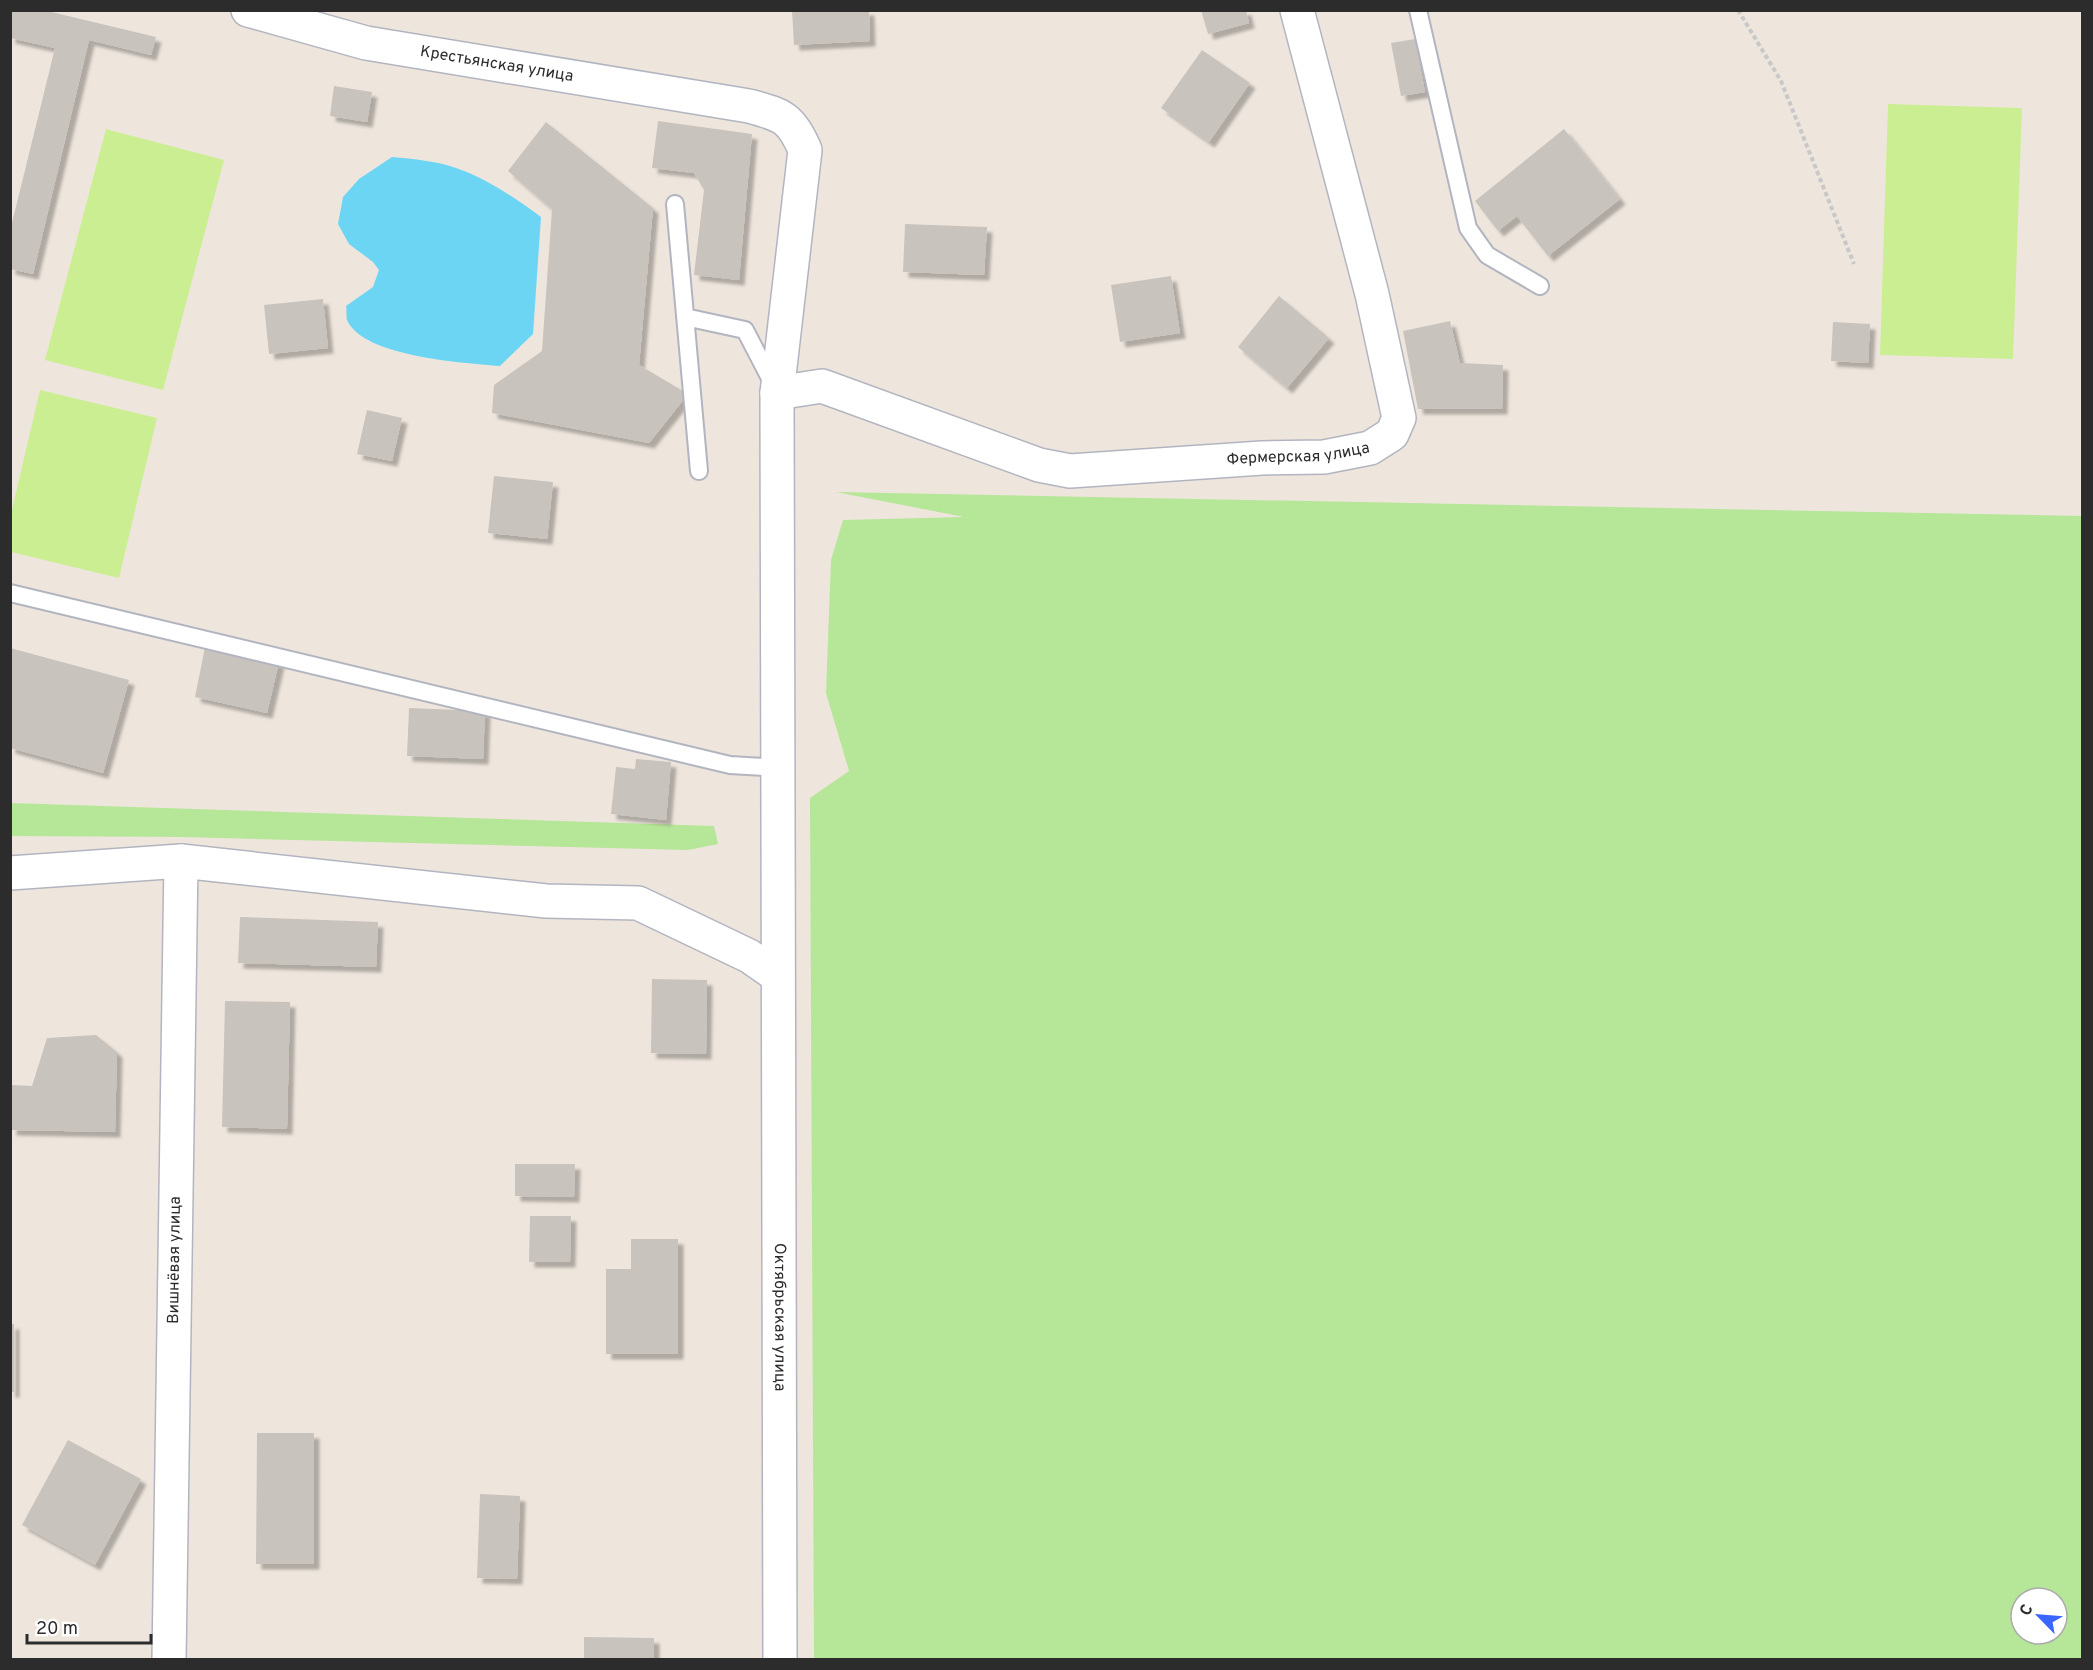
<svg xmlns="http://www.w3.org/2000/svg" width="2093" height="1670" viewBox="0 0 2093 1670" font-family="Overpass,sans-serif">
<style>
.green{fill:#b6e698;fill-rule:evenodd}
.pitch{fill:#cbee93}
.water{fill:#6dd5f4}
.building{fill:#c9c3bd;filter:url(#shadow)}
.lines{fill:none;stroke-linecap:round;stroke-linejoin:round}
.lane-casing{stroke:#b2b5c0;stroke-width:20}
.street-casing{stroke:#b2b5c0;stroke-width:36}
.path{stroke:#c8c8c8;stroke-width:4;stroke-dasharray:4.5 3;stroke-linecap:butt}
.lane{stroke:#fff;stroke-width:16}
.street{stroke:#fff;stroke-width:33}
.labels{text-anchor:middle;dominant-baseline:central;stroke-width:6;stroke-linejoin:round;paint-order:stroke}
.street-label{font-size:16px;fill:#2c2c2c;stroke:#fff}
</style>
<defs>
<filter id="shadow"><feDropShadow dx="5.5" dy="5.5" stdDeviation="1.5" flood-color="#0004"/></filter>
</defs>
<rect width="100%" height="100%" fill="#eee6dd"/>
<path class="green" d="M836,492L2082,516V1659H814L810,798L849,771L826,693L831,560L843,520L964,517ZM2021,1598H2057V1634H2021Z
M11,803L714,826L718,844L688,850L180,837L11,836Z"/>
<path class="pitch" d="M1888,104L2022,108L2013,359L1880,355Z
M106,129L224,160L163,390L45,360Z
M40,390L157,418L119,578L11,552V514Z"/>
<path class="water" d="M392,157C414,159 436,161 456,168C486,178 515,198 541,217L533,334L500,366C465,363 363,357 347,320C346,316 347,310 346,306L373,287L379,270L373,262L349,244L338,224L343,197L359,179Z"/>
<path class="building" d="M10,10H43L156,37L151,55L89,40L33,274L10,269V231L55,48L10,38Z
M792,10H869L870,41L794,45Z
M1201,10H1246L1249,23L1208,34Z
M1415,39L1425,92L1401,96L1391,43Z
M1202,50L1250,83L1209,142L1161,108Z
M334,86L372,92L367,122L330,116Z
M658,121L752,134L739,280L694,275L704,190L694,173L652,168Z
M546,122L653,208L639,365L688,394L649,443L492,413L494,385L542,351L552,209L508,171Z
M1564,129L1620,199L1548,256L1517,216L1498,231L1475,201Z
M905,224L987,227L984,275L903,272Z
M1171,276L1180,333L1120,342L1111,285Z
M1279,296L1329,338L1287,388L1238,347Z
M323,299L328,348L269,354L264,305Z
M1450,321L1460,363L1503,365L1502,409H1418L1403,331Z
M1833,322L1870,324L1868,363L1831,361Z
M367,410L402,418L392,461L357,454Z
M494,476L553,482L547,539L488,533Z
M205,647L279,662L267,713L195,697Z
M10,648L129,680L103,773L10,748Z
M409,708L485,711L483,759L407,756Z
M636,759L671,762L666,820L611,814L616,767L635,769Z
M240,917L378,922L376,967L238,963Z
M652,979L707,980L706,1054L651,1053Z
M225,1001L290,1002L287,1129L222,1127Z
M96,1035L117,1052L115,1132L11,1130L12,1085L32,1086L47,1038Z
M515,1164H575L574,1197L515,1196Z
M530,1216H571L570,1262H529Z
M631,1239H678V1354H606V1269H631Z
M10,1324H14V1392H10Z
M257,1433H314V1564H256Z
M68,1440L141,1479L95,1565L22,1525Z
M480,1494L520,1496L517,1579L477,1578Z
M584,1637L654,1638V1660H584Z"/>
<g class="lines">
<g class="lane-casing">
<path id="lane" d="M1418,10L1468,228L1487,255L1540,286
M675,204L699,471
M685,317L745,330L773,384
M10,593L730,765L779,768"/>
</g>
<g class="street-casing">
<g id="street">
<path id="s1" d="M248,10L366,43L749,106C782,115 791,117 805,150L777,393L780,1660"/>
<path id="s2" d="M777,393L822,386L1039,465L1070,471L1262,458L1324,457L1370,448L1392,434L1399,418L1372,294L1297,10"/>
<path d="M10,873L181,861L546,901L638,903L749,956L778,976"/>
<path id="s3" d="M169,1660L181,861"/>
</g>
</g>
<path class="path" d="M1738,10L1781,81L1854,264"/>
<use href="#lane" class="lane"/>
<use href="#street" class="street"/>
</g>
<g class="labels">
<g class="street-label">
<text stroke="none"><textPath href="#s1" startOffset="255">Крестьянская улица</textPath></text>
<text stroke="none"><textPath href="#s2" startOffset="537">Фермерская улица</textPath></text>
<text stroke="none"><textPath href="#s3" startOffset="400">Вишнёвая улица</textPath></text>
<text stroke="none"><textPath href="#s1" startOffset="1755">Октябрьская улица</textPath></text>
</g>
</g>
<rect width="2093" height="1670" fill="none" stroke="#2c2c2c" stroke-width="24"/>
<g transform="translate(2039 1616) rotate(295)"><circle r="28" fill="#ffffff" stroke="#ababab" stroke-width="1.5"/>
<path d="M0-4.5L10 22L0 15L-10 22Z" fill="#3966ff"/>
<text y="-9" font-size="16" font-weight="bold" text-anchor="middle" fill="#2c2c2c">С</text>
</g>
<path d="M27 1634v9h124v-9" fill="none" stroke="#2c2c2c" stroke-width="3"/>
<text x="36" y="1634" font-size="18" fill="#2c2c2c" stroke="#ffffff" stroke-width="4.5" paint-order="stroke">20 m</text>
</svg>
